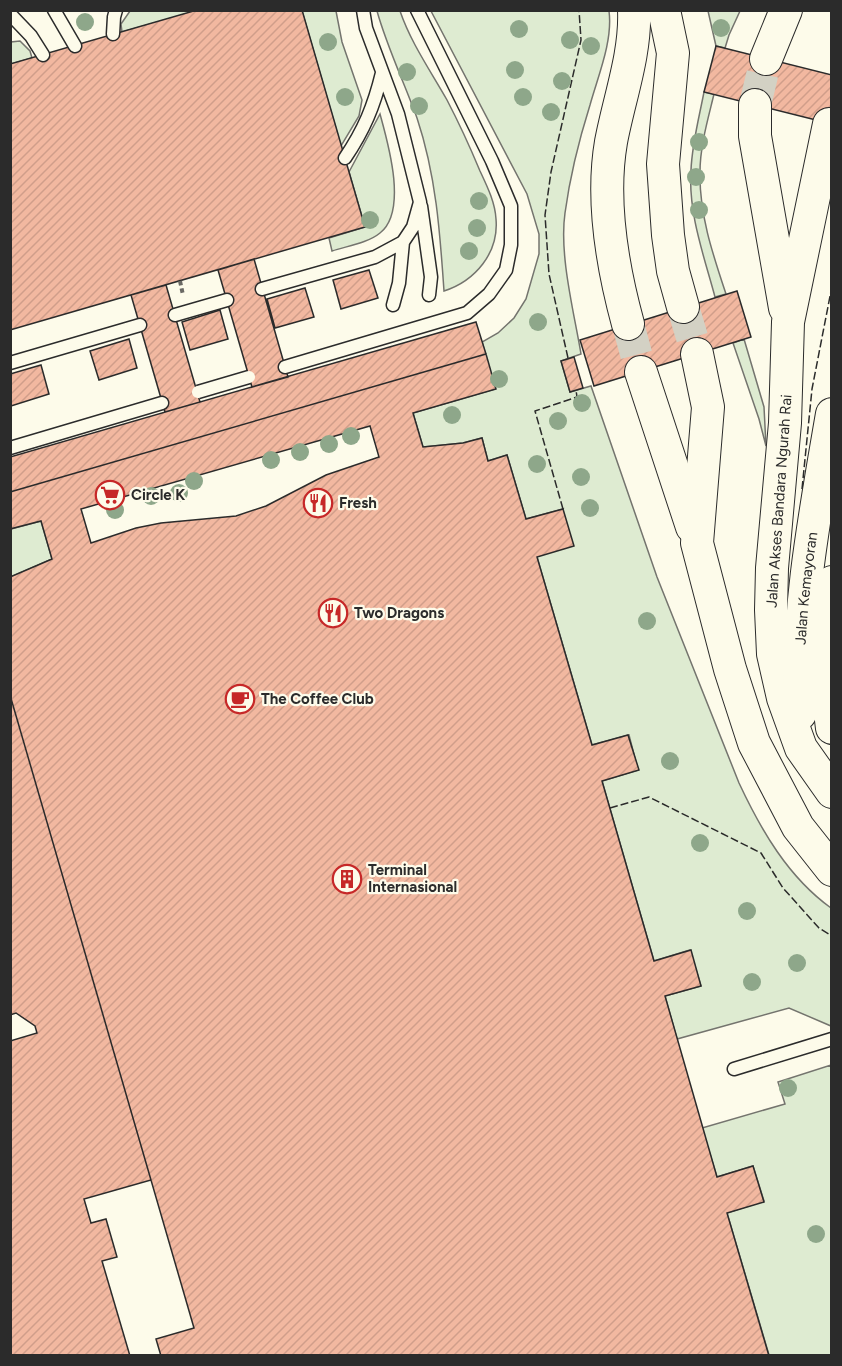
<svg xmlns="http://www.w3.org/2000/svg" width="842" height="1366" viewBox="0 0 842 1366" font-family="Figtree,sans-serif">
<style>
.green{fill:#deebd1;stroke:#74746e;stroke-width:1.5}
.building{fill:url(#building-hatch);stroke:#2b2b2b;stroke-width:1.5;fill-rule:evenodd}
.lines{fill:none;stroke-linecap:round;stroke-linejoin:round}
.secondary-tunnel{stroke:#d3d1c4;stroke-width:32;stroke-dasharray:32 16;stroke-linecap:butt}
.lane-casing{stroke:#2b2b2b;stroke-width:15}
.secondary-casing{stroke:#2b2b2b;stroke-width:34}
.path{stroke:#6a6964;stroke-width:4;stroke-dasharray:4.5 3;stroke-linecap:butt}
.lane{stroke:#fdfbea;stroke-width:12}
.secondary{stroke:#fdfbea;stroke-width:32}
.lane-bridge-casing{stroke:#2b2b2b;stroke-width:15;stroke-linecap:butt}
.lane-bridge{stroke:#fdfbea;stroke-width:12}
.fence{stroke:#2b2b2b;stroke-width:1.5;stroke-dasharray:8 3;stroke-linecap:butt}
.tree{fill:#8ea78a}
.labels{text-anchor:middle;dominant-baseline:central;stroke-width:4.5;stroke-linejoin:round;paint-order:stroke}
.poi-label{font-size:15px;font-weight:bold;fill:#2b2b2b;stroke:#fdfbea;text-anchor:start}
.street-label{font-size:15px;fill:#2b2b2b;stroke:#fdfbea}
</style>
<defs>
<pattern id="building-hatch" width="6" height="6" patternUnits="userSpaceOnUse" patternTransform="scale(1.5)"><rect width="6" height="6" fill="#f2b8a0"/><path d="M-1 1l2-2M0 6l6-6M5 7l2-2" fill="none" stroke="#d09e8a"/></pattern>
</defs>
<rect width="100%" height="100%" fill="#fdfbea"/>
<path class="green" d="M130,11H197L122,32L121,24Z
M302,11H336L342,42L362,100L359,116L341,146Z
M377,11H400C411,43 430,70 447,100C459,123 470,147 480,171C487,186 495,202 496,219C499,253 475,281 444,291C440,232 436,175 417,118C404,82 387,47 377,11Z
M431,11H609C613,41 598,76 590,105C579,140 570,176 565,213C559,255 574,312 581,354L561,361L570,392L591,386L657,577L739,783C761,830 788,877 831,908V1026L789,1008L677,1039L665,996L701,986L690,950L654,961L602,781L638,770L629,735L592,745L537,557L563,509L526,519L507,455L488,461L482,438L463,443L423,447L413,413L495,389L482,342L498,333L514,318L526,299L539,254V234L527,194Z
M708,11H740L729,35L725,48L716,46Z
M20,41L30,51L32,58L11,64V42Z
M704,92L714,94C708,119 700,146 700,172C699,214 713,255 726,294L715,297C704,256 688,213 691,170C692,144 699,118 704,92Z
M380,114C388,143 408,211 380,233C368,243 347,246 332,251L329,238L365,227L349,172Z
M744,339L764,407L766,446L759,419L733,343Z
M41,521L52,559L11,577V529Z
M831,1065V1355H769L727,1213L764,1201L753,1166L717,1177L702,1128L785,1104L778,1082Z"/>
<path class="building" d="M197,10H302L365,227L10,330V64Z
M716,46L832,75V124L704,92Z
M254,259L288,377L252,387L218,270Z
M369,270L378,298L341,309L333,280Z
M166,285L200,402L165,412L131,295Z
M305,288L314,317L275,328L267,299Z
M737,291L751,337L594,386L580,340Z
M220,310L228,339L190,350L182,322Z
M476,322L486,354L10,492V457Z
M129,339L137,368L99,380L90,351Z
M486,354L496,389L413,413L423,447L463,443L482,438L488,461L507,455L526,519L563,509L574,546L537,557L592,745L628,735L639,770L602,781L654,961L691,950L701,986L665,996L717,1177L753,1166L764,1202L727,1213L769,1356H161L156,1339L194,1328L10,695V577L52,559L41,521L10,529V492ZM370,426L379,457L326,475L266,506L236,516L161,523L136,528L91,543L81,509Z
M574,357L583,388L570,392L561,361Z
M41,365L49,394L11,406L10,374Z
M10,695L151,1180L84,1199L91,1223L106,1219L117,1257L102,1261L130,1356H10V1041L37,1033L35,1026L16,1013L10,1015Z"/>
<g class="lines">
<path class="secondary-tunnel" d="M755,105L766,59
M683,307L697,354
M628,324L641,372"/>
<g class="lane-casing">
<path id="lane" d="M54,10L75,46
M10,14L31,36L43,55
M113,34L114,17L116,10
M345,158C364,130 374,106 382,73
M421,206L431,277L429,295
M262,289L375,257L403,242L413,227L420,202L398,114L366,28L363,10
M393,305L399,283L403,242
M175,315L227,300
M10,363L140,325
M285,367L467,313L489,294L506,270L511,245V206L492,161L417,10
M10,448L162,403
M734,1069L832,1039"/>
</g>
<g class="secondary-casing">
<g id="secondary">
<path d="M664,10L673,53L663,164L668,235L673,271L683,307"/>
<path d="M766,59L786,10"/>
<path d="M755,105V136L785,308"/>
<path d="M829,124L788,322L785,423L772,568L771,610L773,654L783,698L801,748L832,792"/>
<path d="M628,324C613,269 601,200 611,142C619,99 636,54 634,10"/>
<path d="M697,354L708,407L697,543L730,669L754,743L798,827L832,870"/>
<path d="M641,372L692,527"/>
<path d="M832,582C829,631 825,679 832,728"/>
<path id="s1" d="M800,714C796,613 815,513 832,414"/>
</g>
</g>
<path class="path" d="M180,281L183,295"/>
<use href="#lane" class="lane"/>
<use href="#secondary" class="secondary"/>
<g class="lane-bridge-casing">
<path id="lane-bridge" d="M198,392L249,377"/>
</g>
<use href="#lane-bridge" class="lane-bridge"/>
<path class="fence" d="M568,358L549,274L545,215L551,172L581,40L579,10
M802,489L812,389L832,286
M563,509L535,411L577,397L576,390
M610,808L649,797L761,853L783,888L819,928L832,936"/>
</g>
<g class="tree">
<circle cx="85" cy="22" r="9"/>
<circle cx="721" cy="28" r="9"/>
<circle cx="519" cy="29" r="9"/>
<circle cx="570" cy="40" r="9"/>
<circle cx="328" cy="42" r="9"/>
<circle cx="591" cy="46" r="9"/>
<circle cx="515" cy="70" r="9"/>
<circle cx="407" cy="72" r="9"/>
<circle cx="562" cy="81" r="9"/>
<circle cx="345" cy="97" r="9"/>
<circle cx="523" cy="97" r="9"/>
<circle cx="419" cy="106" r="9"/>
<circle cx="551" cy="112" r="9"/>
<circle cx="699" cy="142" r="9"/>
<circle cx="696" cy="177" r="9"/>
<circle cx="479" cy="201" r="9"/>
<circle cx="699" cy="210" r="9"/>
<circle cx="370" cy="220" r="9"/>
<circle cx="477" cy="228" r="9"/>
<circle cx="469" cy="251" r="9"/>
<circle cx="538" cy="322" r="9"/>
<circle cx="499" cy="379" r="9"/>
<circle cx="582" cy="403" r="9"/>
<circle cx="452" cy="415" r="9"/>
<circle cx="558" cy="421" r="9"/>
<circle cx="351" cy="436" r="9"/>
<circle cx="329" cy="444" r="9"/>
<circle cx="300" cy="452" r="9"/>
<circle cx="271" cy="460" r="9"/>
<circle cx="537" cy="464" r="9"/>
<circle cx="581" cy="477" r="9"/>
<circle cx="194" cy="481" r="9"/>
<circle cx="179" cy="493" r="9"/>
<circle cx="151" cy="496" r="9"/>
<circle cx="590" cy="508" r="9"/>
<circle cx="115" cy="510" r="9"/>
<circle cx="647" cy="621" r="9"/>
<circle cx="670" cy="761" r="9"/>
<circle cx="700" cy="843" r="9"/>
<circle cx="747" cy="911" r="9"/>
<circle cx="797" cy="963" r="9"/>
<circle cx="752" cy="982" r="9"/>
<circle cx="788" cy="1088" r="9"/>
<circle cx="816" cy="1234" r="9"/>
</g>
<defs>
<g id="supermarket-ring" transform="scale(1.5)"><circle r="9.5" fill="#fdfbea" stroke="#c62828" stroke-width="1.5"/><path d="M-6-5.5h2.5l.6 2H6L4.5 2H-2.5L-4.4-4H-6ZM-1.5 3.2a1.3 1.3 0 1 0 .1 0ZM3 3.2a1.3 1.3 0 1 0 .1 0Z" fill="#c62828"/></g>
<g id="restaurant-ring" transform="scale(1.5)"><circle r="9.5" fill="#fdfbea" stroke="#c62828" stroke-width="1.5"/><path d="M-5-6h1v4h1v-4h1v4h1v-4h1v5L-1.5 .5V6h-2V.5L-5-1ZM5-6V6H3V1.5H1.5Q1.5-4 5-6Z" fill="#c62828"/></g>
<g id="cafe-ring" transform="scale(1.5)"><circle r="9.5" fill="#fdfbea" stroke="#c62828" stroke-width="1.5"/><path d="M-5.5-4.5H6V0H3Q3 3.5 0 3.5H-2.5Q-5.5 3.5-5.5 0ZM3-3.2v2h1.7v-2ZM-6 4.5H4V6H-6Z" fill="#c62828"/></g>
<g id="building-ring" transform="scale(1.5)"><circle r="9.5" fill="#fdfbea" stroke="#c62828" stroke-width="1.5"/><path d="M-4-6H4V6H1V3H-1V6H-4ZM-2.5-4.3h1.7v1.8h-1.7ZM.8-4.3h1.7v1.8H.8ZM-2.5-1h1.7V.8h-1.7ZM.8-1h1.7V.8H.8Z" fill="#c62828"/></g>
</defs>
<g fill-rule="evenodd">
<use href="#supermarket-ring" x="110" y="495"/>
<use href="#restaurant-ring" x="318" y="503"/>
<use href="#restaurant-ring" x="333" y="613"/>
<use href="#cafe-ring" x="240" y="699"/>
<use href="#building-ring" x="347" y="879"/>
</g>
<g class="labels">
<g class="poi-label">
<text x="131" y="495">Circle K</text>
<text x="339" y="503">Fresh</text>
<text x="354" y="613">Two Dragons</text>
<text x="261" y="699">The Coffee Club</text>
<text x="368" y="870">Terminal<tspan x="368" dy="17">Internasional</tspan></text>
</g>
<g class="street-label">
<text transform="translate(779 501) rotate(-86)">Jalan Akses Bandara Ngurah Rai</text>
<text stroke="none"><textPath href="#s1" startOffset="126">Jalan Kemayoran</textPath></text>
</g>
</g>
<rect width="842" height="1366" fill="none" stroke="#2b2b2b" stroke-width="24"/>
</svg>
